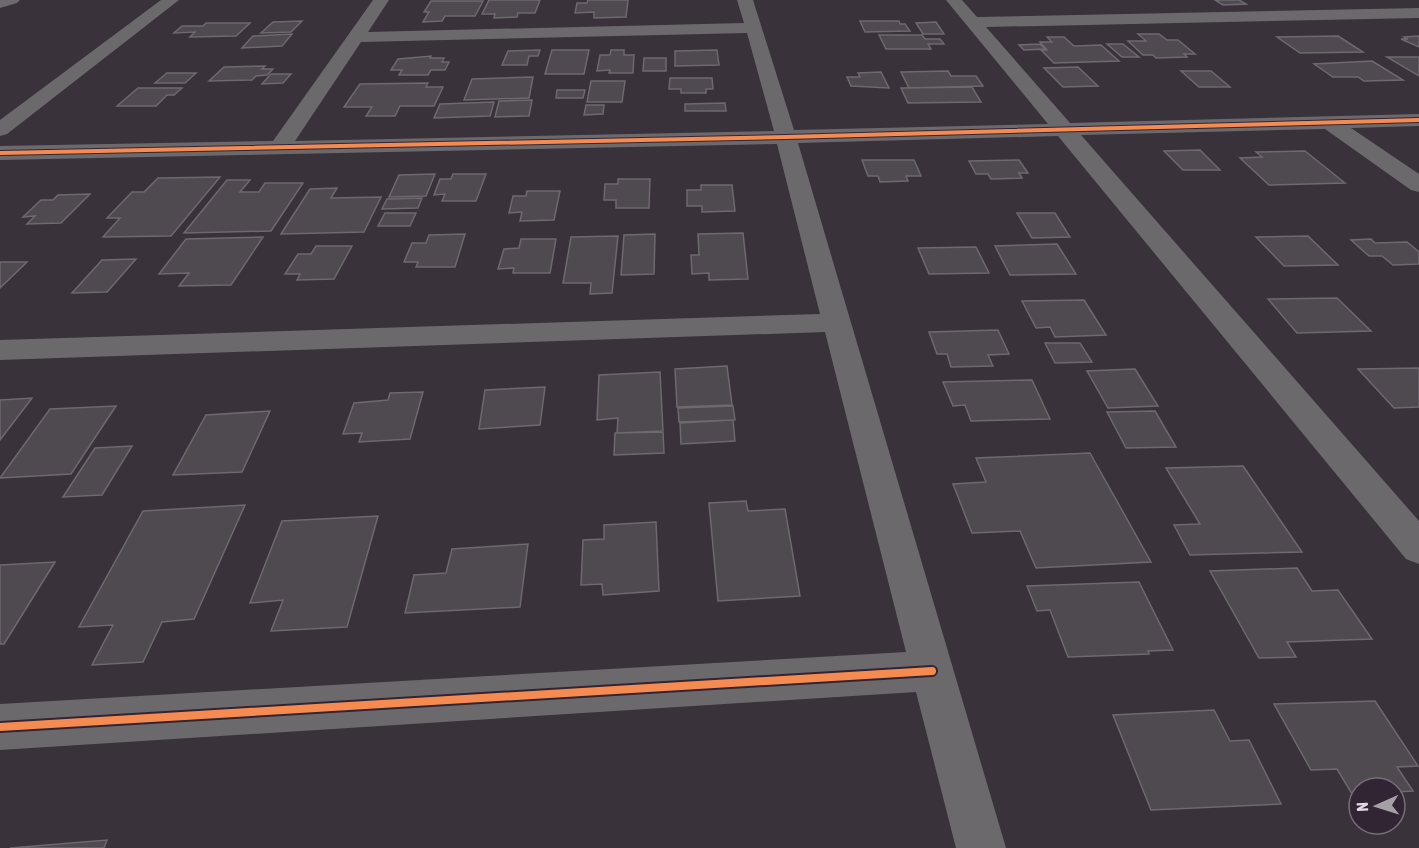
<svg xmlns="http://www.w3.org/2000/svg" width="1419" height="848" viewBox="0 0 1419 848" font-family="'Asap Condensed',sans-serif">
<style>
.building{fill:#4f4950;stroke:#6e686f;stroke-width:1.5}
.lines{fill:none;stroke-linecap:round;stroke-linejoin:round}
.street{fill:#6c696d;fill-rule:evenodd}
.primary{fill:#6e696f;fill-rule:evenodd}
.cycleway-far1-casing{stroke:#312534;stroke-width:6}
.cycleway-casing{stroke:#312534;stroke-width:12}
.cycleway-far1{stroke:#f68b52;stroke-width:4}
.cycleway{stroke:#f68b52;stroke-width:8}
</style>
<rect width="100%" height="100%" fill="#39323a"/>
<path class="building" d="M489,0H540L535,13H518L517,17L494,18L495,14H482Z
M588,0H628L626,17L594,18V12L575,13L577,3H587Z
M1215,0H1239L1246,4L1223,5Z
M431,1H483L475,16H445L442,21L423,22L429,12H424Z
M302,21L291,32L261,33L273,22Z
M860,21H899L900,24H905L910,31L865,32Z
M936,22L944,34H923L916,23Z
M206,23H250L236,36L190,37L195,32L174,33L182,26H203Z
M292,34L282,46L242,48L253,36Z
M1138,34H1159L1167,40H1178L1195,54H1184L1187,57L1156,58L1153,55H1143L1128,41H1146Z
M879,35H922L925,39H940L944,44H928L931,49H886Z
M1338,36L1363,52L1300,53L1277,37Z
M1419,36V47L1401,39H1408L1404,37Z
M1047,37H1064L1074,46L1101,45L1119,61L1054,63L1041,50H1047L1040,42H1052Z
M1040,44L1045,49L1024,50L1019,45Z
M1107,44H1123L1139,57H1122Z
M540,50L538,56H529L527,65H502L508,51Z
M552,50H589L584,74H545Z
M611,50H624V55H634L633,73H609L610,70L597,71L600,55H610Z
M717,50L719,65L675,66V51Z
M431,56L430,58H444L442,62H449L445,70H431L428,75H399L402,70H391L398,59Z
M1387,57H1419V76Z
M644,58H666V71H643Z
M1372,61L1403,80L1364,81L1358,77H1333L1314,64Z
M265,66L262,69H273L267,75L256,76L252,80L209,81L224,67Z
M1078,67L1098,86L1063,87L1044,68Z
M948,71L951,76H976L983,86L909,88L901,72Z
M1181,71H1211L1230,87H1199Z
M881,72L889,88L851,86L847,77H860L858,73Z
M167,73H196L185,83H155Z
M271,74H291L283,83L262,84Z
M533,77L529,98L464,100L472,79Z
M670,78H712L713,89H706V93H681V89H669Z
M591,81H625L622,102H587Z
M428,83L426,87H443L434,106H400L395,116H366L372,107H344L360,84Z
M972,87L981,102L908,103L901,88Z
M138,88H182L174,95H167L156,106H117Z
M557,90H585L583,98H556Z
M532,100L529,116L495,117L499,101Z
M494,102L490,116L434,118L440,104Z
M725,103L726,111H685V104Z
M586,105H604L603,114L584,115Z
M1200,150L1220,170H1183L1164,151Z
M1305,151L1345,183L1269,185L1240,158L1262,157L1256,152Z
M862,160H914L921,176H906L908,181L880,182L878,176H868Z
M1019,160L1028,173H1019L1022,178L991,179L988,174H976L969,161Z
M435,174L426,196L389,197L399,175Z
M453,174H486L476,201H442L445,194L434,195L440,179H451Z
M220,177L171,236L103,237L120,218H107L132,192H144L158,178Z
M618,179H650L649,208H616V200H604L605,184H618Z
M227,180H250L240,192H259L265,183H303L271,231L184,233Z
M701,185H732L735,211L702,212V206H687V190H701Z
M337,188L331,198L381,197L364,232L281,234L310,189Z
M527,191H560L554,220L520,221L522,212L509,213L513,196H526Z
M90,194L61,223L27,224L35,216L23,217L41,200H53L58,195Z
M422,198L418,208L382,209L387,199Z
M385,213H416L410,226H378Z
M1017,213H1055L1070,237L1032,238Z
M743,233L748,279L709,280V273L692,274L691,255H699L698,234Z
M465,234L455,267H416L418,262H404L412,243H426L429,235Z
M655,234L654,274L621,275L624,235Z
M618,236L612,293L590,294L591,283H563L571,237Z
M1308,236L1338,265L1284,266L1256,237Z
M263,237L231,285L179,286L189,273L159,274L186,239Z
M521,239H556L550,273H513L514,268L498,269L504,249L519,248Z
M1371,239L1375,243L1407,242L1419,252V264L1393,265L1382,256H1369L1351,240Z
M1057,244L1076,274L1010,275L995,246Z
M316,246H352L334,279L297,280L300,274H285L298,254H311Z
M976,247L989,273L929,274L918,248Z
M136,259L107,292L72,293L102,260Z
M0,262H27L0,288Z
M1337,298L1371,331L1297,333L1268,299Z
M1084,300L1106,335L1055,337L1050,327L1036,328L1022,301Z
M998,330L1009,354L988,355L993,366L951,367L947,354H937L929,332Z
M1045,343H1080L1092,362L1055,363Z
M727,366L732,405L677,407L675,369Z
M1419,368V407L1394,408L1358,369Z
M1135,369L1158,406L1108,408L1087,371Z
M660,372L663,431L617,433L618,418L597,420L599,375Z
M1032,380L1050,419L971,421L965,405L953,406L943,382Z
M545,387L540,425L479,429L485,390Z
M423,392L410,439L359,442L362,433L343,434L354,403L388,400L390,393Z
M32,398L0,440V400Z
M116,406L71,474L0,478L50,409Z
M733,406L735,420L679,422L678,408Z
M270,411L242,472L173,475L206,415Z
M1155,411L1176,447L1126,448L1107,412Z
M733,420L735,441L681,444L680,423Z
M663,432L664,453L614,455L615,433Z
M132,446L102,495L63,497L95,448Z
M1090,453L1151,562L1036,568L1020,531L972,533L953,484L986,482L976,458Z
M1243,466L1302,552L1190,555L1174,525L1200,524L1166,468Z
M746,501L748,511L785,509L800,596L718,601L709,503Z
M245,505L194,619L162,622L143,662L92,665L113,625L79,627L143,511Z
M378,516L347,627L271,631L283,600L250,603L282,521Z
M656,522L659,591L603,595L602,584L581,585L583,540L604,539V525Z
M528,544L520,607L405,613L414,575L446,573L452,549Z
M55,562L4,644H0V565Z
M1297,568L1312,591L1338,590L1372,639L1287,642L1296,657L1259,658L1210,571Z
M1139,582L1173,650L1148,651L1149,654L1068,657L1050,610L1037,611L1027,586Z
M1375,701L1418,766L1397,767L1413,791L1395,792V788H1359V793L1352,794L1337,769L1311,770L1274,704Z
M1214,710L1230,741L1249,740L1281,804L1151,810L1113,715Z
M107,840L104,848H10Z"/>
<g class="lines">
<path class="street" d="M161,0H179L7,134L0,136V120Z
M373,0H389L368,32L744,23L737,0H753L794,130L1048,124L946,0H962L977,17L1419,8V18L986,27L1070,123L1419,114V126L1351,128L1419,174V192L1411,190L1325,129L1081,135L1419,521V564L1406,559L1058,136L798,143L1006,848H956L916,692L0,750V704L906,652L825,332L0,360V340L820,314L777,144L0,160V146L273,141ZM747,33L774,131L295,141L361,42Z"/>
<path class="primary" d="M0,0H20L17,3L0,8Z"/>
<g class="cycleway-far1-casing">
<path id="cycleway-far1" d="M0,153L786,137L1419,120"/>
</g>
<g class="cycleway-casing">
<path id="cycleway" d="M0,727L932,671"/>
</g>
<use href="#cycleway-far1" class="cycleway-far1"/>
<use href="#cycleway" class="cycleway"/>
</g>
<g transform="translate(1377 806) rotate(267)"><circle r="28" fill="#312534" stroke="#776d7a" stroke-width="1.5"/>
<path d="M0-4.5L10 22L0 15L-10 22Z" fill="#a69fa8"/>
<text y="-9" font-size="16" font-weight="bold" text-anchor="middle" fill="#e1d9e3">N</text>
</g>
</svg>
